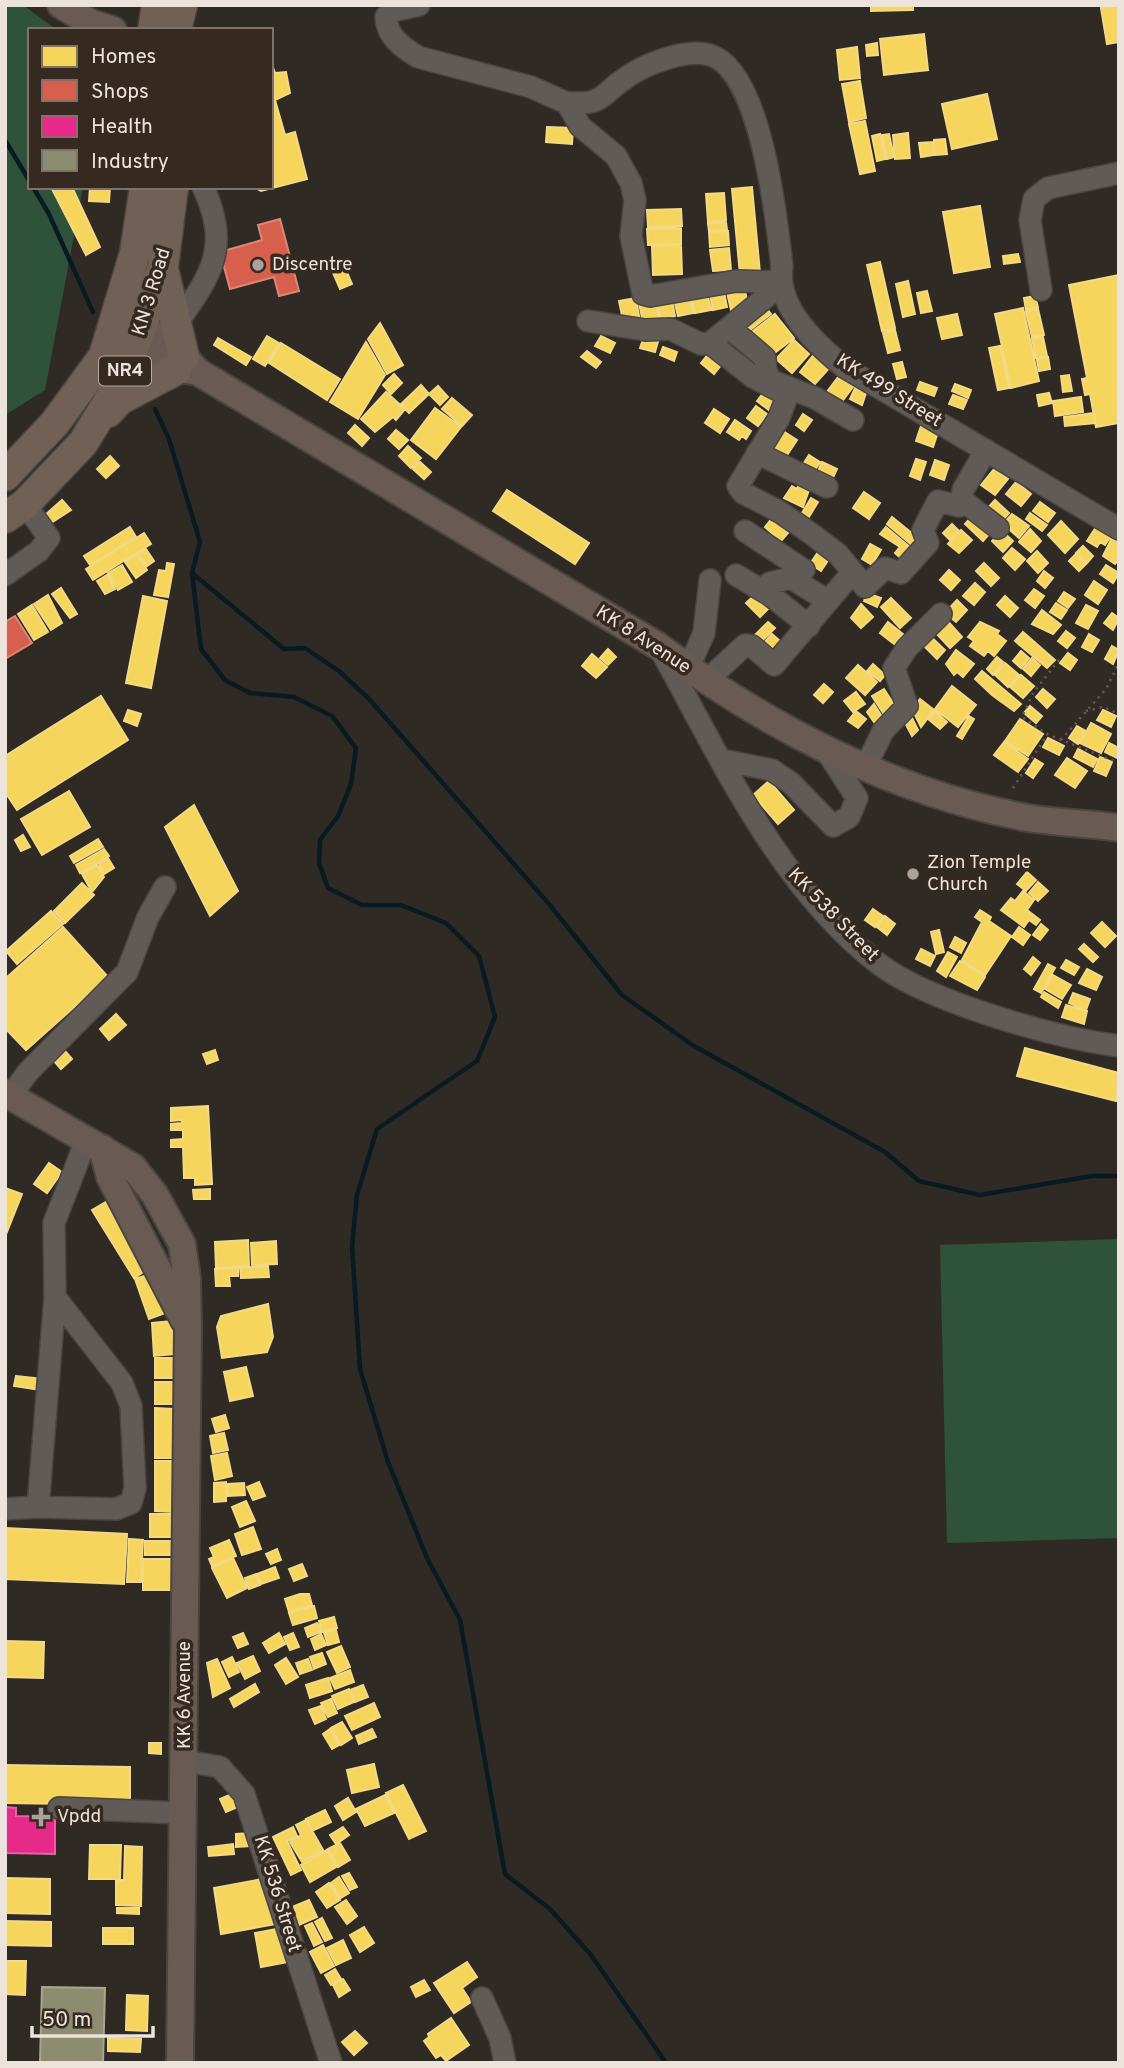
<svg xmlns="http://www.w3.org/2000/svg" width="1124" height="2068" viewBox="0 0 1124 2068" font-family="Overpass,sans-serif">
<style>
.green{fill:#2f533a}
.homes{fill:#f6d55c;stroke:#f3d983;stroke-width:2}
.shops{fill:#d6604d;stroke:#dd8778;stroke-width:2}
.health{fill:#e7298a;stroke:#e861a3;stroke-width:2}
.industry{fill:#8c8c6e;stroke:#a9a68f;stroke-width:2}
.lines{fill:none;stroke-linecap:round;stroke-linejoin:round}
.stream{stroke:#081b20;stroke-width:4.5}
.minor-casing{stroke:#4a4540;stroke-width:24}
.major-casing{stroke:#4a4540;stroke-width:30}
.highway-casing{stroke:#4a4540;stroke-width:33}
.path{stroke:#635e5b;stroke-width:2.5;stroke-dasharray:2 5;stroke-linecap:butt}
.minor{stroke:#615b58;stroke-width:21}
.major{stroke:#695b54;stroke-width:26}
.highway{stroke:#716056;stroke-width:30}
.poi-dot{fill:#aaa29d;stroke:#352920;stroke-width:2.5}
.labels{text-anchor:middle;dominant-baseline:central;stroke-width:7;stroke-linejoin:round;paint-order:stroke}
.shield{fill:#352920;stroke:#b5aba4;stroke-width:2}
.shield-label{font-size:18px;font-weight:bold;fill:#ece3dd}
.poi-label{font-size:19px;fill:#ece3dd;stroke:#352920;text-anchor:start}
.street-label{font-size:19px;fill:#ece3dd;stroke:#352920}
</style>
<rect width="100%" height="100%" fill="#302a25"/>
<path class="green" d="M5,5H23L57,30H30V187H83L45,390L5,415Z
M1119,1239V1538L947,1543L940,1245Z"/>
<path class="homes" d="M871,5H913V10L871,11Z
M1119,5V42L1107,44L1101,8Z
M924,34L928,70L884,75L880,39Z
M877,43L878,55L867,56L866,45Z
M857,47L860,78L840,80L837,50Z
M271,62L275,73L286,72L290,93L275,100L285,135L295,132L307,179L261,191L254,187H271Z
M860,81L866,118L849,122L842,84Z
M987,94L997,139L952,149L942,104Z
M865,121L875,171L860,174L849,124Z
M547,127L573,128L572,144L546,142Z
M908,133L910,158L895,159L893,135Z
M880,134L885,159L877,161L872,136Z
M889,134L894,157L887,159L882,135Z
M945,139L947,154L935,155L934,140Z
M933,142L934,155L921,157L919,143Z
M51,187H72L100,247L86,255Z
M90,187H110L109,202L89,201Z
M752,187L760,273L740,275L732,189Z
M724,193L726,220L708,222L706,194Z
M980,206L990,267L954,273L943,212Z
M681,209L682,226L648,227L647,210Z
M726,222L727,230L709,231L708,224Z
M681,228V244L648,245L647,229Z
M728,231L729,245L710,247L709,232Z
M681,245L682,274L653,275L652,246Z
M729,248L731,270L713,271L710,250Z
M1018,254L1020,262L1004,264L1003,256Z
M880,262L895,328L882,331L867,265Z
M343,263L352,284L340,289L331,268Z
M1119,275V423L1096,427L1090,394L1085,395L1082,379L1087,378L1069,285Z
M908,281L915,314L903,317L896,284Z
M744,285L748,306L731,310L726,288Z
M723,287L727,307L713,310L709,290Z
M706,289L711,310L695,313L690,292Z
M927,291L932,311L921,313L917,293Z
M688,293L693,313L678,316L673,295Z
M671,296L675,316L661,319L656,299Z
M1035,296L1038,307L1026,310L1024,298Z
M636,298L640,322L624,325L619,301Z
M655,299L659,320L643,323L639,302Z
M764,305L771,314L750,330L743,321Z
M1023,308L1039,381L1011,388L995,314Z
M1038,309L1044,335L1032,337L1026,312Z
M775,314L794,338L772,355L753,339L757,336L753,331Z
M957,314L962,335L942,339L937,318Z
M380,323L403,365L387,374L368,339Z
M895,330L900,350L888,353L883,333Z
M645,334L659,338L655,352L640,348Z
M267,336L279,343L265,366L253,359Z
M601,336L615,343L610,353L595,346Z
M1043,337L1047,356L1036,358L1032,339Z
M218,338L251,357L246,365L214,345Z
M794,340L809,354L792,373L776,359Z
M366,342L385,375L358,419L330,402Z
M281,343L340,379L327,400L269,363Z
M1000,346L1009,388L998,390L989,348Z
M663,347L677,352L674,361L660,355Z
M713,348L726,359L714,374L701,363Z
M587,351L601,362L596,368L581,357Z
M815,353L831,366L815,384L800,372Z
M1048,357L1050,369L1039,371L1037,360Z
M902,362L906,377L897,379L893,364Z
M842,372L856,383L840,404L826,393Z
M394,374L402,383L391,394L383,385Z
M1069,375L1072,391L1063,392L1061,376Z
M920,382L937,388L934,396L917,390Z
M955,384L971,390L968,398L952,391Z
M421,385L429,394L409,413L401,404Z
M438,386L448,397L440,405L429,394Z
M767,388L779,397L770,411L757,401Z
M855,388L866,393L862,405L850,399Z
M386,392L405,409L396,420L393,417L375,432L361,419Z
M1049,393L1052,403L1039,406L1037,395Z
M953,395L967,400L963,409L949,404Z
M1081,397L1083,412L1055,416L1053,401Z
M452,398L472,415L462,426L442,409Z
M756,406L767,414L758,426L747,418Z
M435,408L461,427L436,459L411,440Z
M714,409L729,419L720,433L705,423Z
M1094,413L1095,423L1065,426L1064,417Z
M803,414L812,420L804,431L796,425Z
M735,420L751,431L746,439L742,436L739,440L727,432Z
M355,425L369,438L362,446L348,433Z
M921,426L938,432L933,447L916,441Z
M780,429L797,440L785,458L768,447Z
M396,430L408,440L399,449L388,439Z
M408,446L421,458L411,468L399,456Z
M809,455L820,462L813,473L802,466Z
M110,456L119,466L106,478L97,469Z
M916,459L926,462L920,480L910,476Z
M935,460L949,465L944,480L930,475Z
M419,461L431,472L424,479L413,469Z
M822,462L837,469L832,480L817,473Z
M994,469L1008,479L995,495L981,485Z
M1016,482L1031,494L1021,506L1006,494Z
M799,484L809,490L803,507L784,498L792,486L797,489Z
M507,490L589,543L575,564L493,511Z
M864,492L880,503L869,519L853,508Z
M811,498L818,502L809,517L802,513Z
M62,500L71,510L51,523L44,516Z
M995,500L1009,513L999,524L985,511Z
M1040,502L1055,513L1048,522L1033,511Z
M976,512L992,531L983,541L965,524Z
M776,513L793,527L781,541L765,527Z
M1030,513L1047,525L1042,531L1026,519Z
M1012,514L1029,526L1019,538L1003,524Z
M892,517L919,539L913,546L887,524Z
M1061,521L1078,539L1065,553L1048,535Z
M952,524L959,531L950,540L943,533Z
M130,527L136,537L90,565L84,556Z
M886,527L917,553L907,564L895,553L900,547L880,534Z
M1096,527L1111,536L1105,545L1100,542L1097,547L1087,541Z
M1030,529L1041,541L1031,552L1019,542Z
M961,530L972,540L959,553L948,544Z
M1002,531L1013,541L1003,552L992,541Z
M144,533L151,544L93,580L86,569Z
M1112,538L1119,542V559L1115,564L1103,556Z
M870,544L881,550L872,565L862,559Z
M1083,546L1093,556L1087,563L1076,553Z
M1012,548L1025,559L1015,570L1003,558Z
M146,549L154,561L147,566L138,554Z
M1037,551L1048,563L1038,573L1027,561Z
M818,552L829,559L821,571L810,564Z
M137,554L147,570L136,578L125,562Z
M1076,554L1086,564L1079,571L1069,561Z
M167,563L174,564L168,597L154,595L159,570L166,571Z
M984,563L999,578L991,586L976,571Z
M122,565L132,582L118,590L108,573Z
M1106,565L1119,573L1113,583L1100,574Z
M949,570L960,580L951,590L940,580Z
M1044,571L1053,578L1045,588L1037,581Z
M107,575L115,589L105,594L97,581Z
M1094,581L1107,590L1098,604L1085,595Z
M975,583L985,592L974,605L963,596Z
M61,588L77,614L70,618L52,594Z
M1034,589L1044,596L1035,608L1025,600Z
M759,591L772,605L760,617L746,603Z
M1064,592L1075,599L1068,608L1058,601Z
M867,593L881,598L877,607L864,601Z
M48,595L62,623L51,630L34,604Z
M143,596L167,601L151,688L126,683Z
M1005,596L1018,608L1010,617L997,605Z
M891,598L911,618L900,628L881,607Z
M957,600L967,610L956,622L945,613Z
M1056,603L1067,610L1061,619L1050,612Z
M861,604L873,617L861,628L851,618Z
M32,605L48,632L34,640L18,614Z
M1086,605L1098,611L1088,629L1076,623Z
M1042,610L1061,625L1053,634L1032,624Z
M1112,613L1119,618L1113,630L1104,623Z
M944,617L962,637L950,648L932,629Z
M768,622L775,628L762,641L755,635Z
M888,622L903,634L894,644L880,633Z
M980,622L999,631L997,634L1006,641L994,656L988,651L984,656L970,646L974,641L968,637Z
M1066,631L1075,638L1067,648L1058,641Z
M1023,632L1055,660L1047,668L1015,641Z
M772,634L787,647L778,657L763,644Z
M928,634L945,650L937,659L920,642Z
M1089,634L1099,640L1092,652L1082,647Z
M1112,646L1119,650L1113,664L1105,659Z
M608,649L616,657L608,665L600,658Z
M956,650L974,664L963,677L957,672L954,675L946,664Z
M1021,651L1029,658L1021,668L1013,661Z
M1068,653L1077,660L1070,670L1060,663Z
M592,654L607,667L596,678L582,666Z
M997,657L1003,662L993,675L987,669Z
M1032,658L1040,665L1031,676L1023,669Z
M1005,663L1019,675L1008,687L995,675Z
M873,664L885,675L880,681L867,671Z
M858,665L877,682L865,695L846,678Z
M982,671L1021,704L1014,711L992,695L975,679Z
M1021,675L1034,686L1023,698L1010,687Z
M824,684L833,692L823,703L814,695Z
M952,686L976,705L958,727L935,709Z
M884,689L897,709L885,716L872,696Z
M1043,689L1055,699L1047,708L1036,697Z
M856,692L865,704L853,712L844,701Z
M101,696L128,740L17,810L5,792V756Z
M920,699L934,710L921,727L912,709Z
M874,704L884,720L876,725L867,712Z
M1030,706L1042,716L1036,723L1024,713Z
M128,710L141,714L137,726L124,721Z
M1103,710L1116,716L1111,727L1097,720Z
M856,711L866,719L858,728L848,721Z
M935,711L947,722L940,729L928,719Z
M909,712L918,730L912,736L901,715Z
M969,716L974,719L962,739L957,736Z
M1020,719L1043,734L1028,756L1005,741Z
M1091,723L1111,734L1101,753L1080,743Z
M1077,726L1086,731L1078,744L1069,738Z
M1048,738L1064,746L1059,755L1043,747Z
M1004,742L1028,759L1018,772L994,755Z
M1109,743L1119,748V759L1105,752Z
M1078,749L1097,759L1093,767L1074,757Z
M1100,757L1112,762L1106,776L1094,771Z
M1067,758L1087,771L1075,788L1055,775Z
M1035,759L1043,764L1033,778L1026,773Z
M769,781L794,810L778,824L753,795Z
M69,791L90,827L42,855L21,819Z
M194,805L238,891L210,916L165,827Z
M23,835L30,847L21,851L15,840Z
M98,839L103,847L74,863L70,856Z
M104,849L109,856L80,873L76,865Z
M108,858L114,868L104,874L99,864Z
M97,865L104,877L92,892L82,874Z
M1027,872L1036,880L1026,891L1017,884Z
M1038,882L1048,891L1038,901L1029,893Z
M82,883L94,895L65,923L54,911Z
M1023,891L1034,900L1027,910L1040,920L1036,925L1029,920L1024,927L1001,910L1011,898L1015,901Z
M873,909L883,916L875,927L865,920Z
M980,910L991,917L989,921L1011,936L985,975L962,960L982,922L975,917Z
M51,911L63,924L17,964L6,951Z
M885,916L895,924L887,935L877,927Z
M1102,922L1116,936L1105,947L1091,933Z
M1041,924L1048,930L1040,940L1033,935Z
M63,927L108,977L26,1050L5,1028V979Z
M1019,927L1030,935L1023,945L1012,937Z
M939,930L944,952L936,954L931,932Z
M955,937L966,943L961,953L950,947Z
M1084,944L1098,957L1093,962L1079,949Z
M921,949L935,956L930,966L916,959Z
M948,952L957,957L946,977L937,971Z
M1033,957L1040,963L1031,975L1024,969Z
M1066,960L1079,967L1074,975L1061,968Z
M960,961L985,977L977,990L950,976Z
M1048,964L1055,968L1041,993L1034,989Z
M1087,969L1102,977L1096,990L1079,983Z
M1053,975L1071,985L1062,999L1045,989Z
M1044,992L1061,1002L1058,1008L1041,997Z
M1073,993L1090,999L1086,1010L1069,1003Z
M1066,1005L1087,1011L1084,1024L1062,1017Z
M116,1014L126,1025L109,1040L100,1029Z
M1025,1048L1119,1073L1116,1101L1017,1076Z
M215,1050L218,1060L207,1064L203,1054Z
M65,1051L72,1059L61,1069L54,1061Z
M208,1106L212,1184L195,1185V1178H184L183,1147H171V1140L183,1139V1130H171V1124L182,1123V1120L171,1121V1108Z
M49,1163L62,1172L47,1193L34,1184Z
M5,1188L22,1194L5,1237Z
M210,1189V1199H194L193,1190Z
M109,1200L151,1267L134,1278L92,1210Z
M248,1240L249,1266L216,1268L215,1242Z
M276,1241L277,1264L252,1265L251,1243Z
M268,1266L269,1277L241,1278L240,1268Z
M238,1268V1276H229L230,1286H216L215,1269Z
M154,1273L168,1312L149,1319L135,1279Z
M268,1304L273,1337L267,1352L222,1358L217,1327L221,1316Z
M172,1321L174,1354L154,1356L152,1323Z
M155,1358H174L173,1378H155Z
M246,1367L253,1396L230,1401L224,1372Z
M16,1376L42,1379L41,1390L14,1386Z
M155,1382H174V1404H155Z
M155,1408L174,1409V1458H155Z
M225,1415L229,1428L216,1432L212,1419Z
M224,1433L228,1450L213,1453L210,1436Z
M227,1453L232,1476L215,1480L211,1456Z
M155,1461H174L173,1512L155,1511Z
M226,1482V1501L214,1502V1483Z
M259,1482L265,1496L253,1500L247,1487Z
M244,1483L245,1495L228,1496V1484Z
M246,1501L255,1521L240,1527L232,1507Z
M150,1514H172V1537H150Z
M253,1527L261,1549L242,1555L235,1534Z
M5,1528L127,1534L124,1584L5,1579Z
M129,1539L143,1540L141,1582H127Z
M229,1540L236,1556L212,1566L209,1559L214,1557L210,1548Z
M145,1541H172V1555H145Z
M277,1549L281,1560L271,1564L266,1554Z
M233,1558L247,1588L227,1598L212,1568Z
M143,1559H172V1590H143Z
M302,1564L307,1576L294,1581L289,1569Z
M275,1567L279,1578L261,1584L257,1574Z
M256,1574L260,1585L249,1589L245,1578Z
M300,1594H309L312,1605L289,1612L285,1599Z
M314,1606L317,1618L293,1625L289,1613Z
M334,1617L337,1628L322,1632L319,1621Z
M317,1623L321,1632L308,1637L305,1628Z
M336,1630L339,1642L328,1645L324,1633Z
M243,1633L248,1644L238,1648L233,1637Z
M279,1633L285,1644L269,1653L263,1643Z
M293,1633L299,1647L290,1650L284,1637Z
M321,1634L326,1645L315,1650L311,1639Z
M5,1641L44,1642L43,1678L5,1677Z
M341,1646L350,1667L337,1673L327,1652Z
M322,1653L326,1664L314,1669L310,1657Z
M253,1656L260,1671L245,1679L237,1663Z
M232,1657L239,1672L229,1677L222,1662Z
M286,1658L298,1677L286,1684L275,1665Z
M217,1659L230,1688L213,1697L207,1663Z
M308,1659L312,1670L300,1674L296,1663Z
M350,1670L354,1682L335,1689L330,1678Z
M328,1678L332,1691L310,1698L306,1685Z
M255,1684L259,1692L234,1707L230,1699Z
M363,1685L368,1697L355,1702L350,1690Z
M349,1689L354,1702L338,1709L332,1696Z
M331,1699L337,1713L328,1717L321,1703Z
M374,1703L380,1717L352,1730L345,1716Z
M321,1706L326,1719L315,1724L309,1710Z
M342,1722L352,1738L341,1745L331,1728Z
M330,1729L339,1745L332,1749L323,1734Z
M372,1729L376,1737L359,1744L356,1736Z
M149,1743H161V1754L149,1753Z
M374,1764L379,1787L352,1793L347,1770Z
M5,1765L130,1767V1805L5,1803Z
M403,1785L426,1831L409,1839L386,1793Z
M234,1793L240,1806L226,1812L220,1799Z
M385,1795L394,1813L365,1826L356,1809Z
M348,1798L356,1812L343,1820L335,1806Z
M325,1810L331,1822L312,1831L306,1819Z
M306,1820L323,1850L302,1862L290,1842L301,1835L296,1825Z
M293,1827L297,1836L287,1841L301,1870L291,1875L273,1837Z
M343,1827L349,1835L336,1844L330,1835Z
M251,1833V1846L236,1847V1834Z
M340,1843L350,1860L338,1867L328,1849Z
M233,1844L234,1854L209,1856L208,1847Z
M90,1845H121L120,1879H89Z
M125,1846L142,1847L141,1906L116,1905V1880H124Z
M327,1850L336,1867L310,1882L301,1865Z
M349,1873L357,1887L350,1890L342,1876Z
M339,1877L349,1893L341,1898L331,1883Z
M5,1878L50,1879V1914L5,1913Z
M268,1878L276,1924L221,1934L214,1888Z
M329,1883L340,1900L327,1908L316,1892Z
M309,1900L317,1917L299,1925L292,1907Z
M346,1900L357,1916L347,1924L335,1907Z
M117,1908H139V1914L117,1913Z
M322,1918L332,1938L325,1941L315,1922Z
M5,1921L51,1922V1946L5,1945Z
M312,1923L322,1942L314,1946L305,1926Z
M364,1927L374,1943L360,1952L350,1935Z
M103,1928H133V1944H103Z
M282,1928L288,1962L261,1967L255,1933Z
M343,1940L351,1958L336,1965L327,1948Z
M323,1945L334,1966L321,1973L310,1952Z
M5,1961H26L25,1995L5,1994Z
M467,1962L477,1977L462,1988L471,2002L454,2013L434,1983Z
M335,1969L341,1979L331,1985L325,1975Z
M343,1979L350,1990L339,1997L333,1985Z
M424,1980L430,1990L416,1997L411,1987Z
M127,1995L148,1996L147,2031L126,2030Z
M451,2018L469,2045L446,2061L441,2055L436,2058L424,2041L429,2037L428,2034Z
M355,2031L367,2043L354,2055L342,2042Z
M108,2038L141,2039L140,2052L108,2051Z"/>
<path class="shops" d="M280,219L299,291L279,296L274,277L230,289L220,252L262,240L258,225Z
M15,616L32,643L5,659V622Z"/>
<path class="health" d="M5,1807L16,1808V1816L55,1817V1854L5,1853Z"/>
<path class="industry" d="M42,1987L105,1988L103,2063H40Z"/>
<g class="lines">
<path class="stream" d="M5,140L30,182
M33,187L49,214L93,312
M155,409L169,439L200,542L192,573L284,649L305,648L339,671L369,699L549,904L622,995L694,1046L885,1152L919,1181L980,1195L1092,1176H1119
M192,573L201,649L225,680L250,693L294,697L332,716L356,748L351,784L338,816L320,840L319,863L328,888L362,905H401L446,923L479,956L495,1017L477,1061L377,1129L357,1195L352,1246L360,1369L388,1462L427,1558L460,1620L505,1874L550,1909L591,1955L666,2063"/>
<g class="minor-casing">
<path id="minor" d="M419,5L392,11L386,17C387,37 402,47 418,57L531,87L567,103L580,126L616,156L631,183L635,200L631,236L643,294L650,296L736,281L780,282
M567,103C576,103 586,104 594,101C604,98 611,88 620,82C633,72 646,65 662,60C676,55 695,51 710,55C761,70 777,221 782,267C776,307 815,343 844,367L1119,529
M1041,290L1030,220L1034,199L1048,188L1119,173
M588,321L645,330L670,329L701,344L710,343L771,293L780,282
M175,326C210,276 232,249 203,187
M730,328L765,358L766,372L772,381L815,398L853,420
M710,343L753,377L782,392L786,399L779,418L738,486L743,493L780,512L813,535L838,554L865,587L885,568L901,573L928,543L923,530L938,501L959,506L961,503L963,490L986,450
M757,453L827,487
M962,500L998,528
M745,531L804,570
M5,575L39,551L49,538L25,504
M736,575L770,595L809,626
M767,593L770,583L791,578L828,601
M660,649C720,757 779,887 879,964C929,1002 1056,1038 1119,1046
M688,669L704,633L710,580
M706,681L745,645L752,646L774,665L852,573
M722,760L772,770L791,783L833,826L849,817L857,798L825,749
M865,768L883,731L907,706L894,668L907,648L941,614
M11,1095L28,1072L127,972L148,917L165,887
M38,1507L116,1509L131,1503L135,1488L131,1406L122,1383L55,1297
M5,1509L38,1507L55,1297L54,1223L87,1138
M185,1761L220,1767L244,1794L331,2063
M59,1808L183,1813
M482,1998L500,2038L505,2063"/>
</g>
<g class="major-casing">
<path id="major" d="M61,5L91,23L113,30
M125,313L184,357L198,372L658,646C767,727 894,793 1028,818C1058,823 1089,823 1119,828
M112,356C142,353 163,369 193,371
M5,1093L133,1167L155,1195L182,1244L187,1278L188,1328L180,2063
M102,1148L110,1177L184,1320"/>
</g>
<g class="highway-casing">
<path id="highway" d="M153,30L157,5
M176,30L182,5
M163,269L184,357
M108,412L119,400L176,370
M5,476L55,423L104,356L135,253L145,187
M5,518L25,504L83,443L121,381L163,267L173,187"/>
</g>
<path class="path" d="M1059,660L1033,693L1022,717L1047,734L1119,763
M1086,711L1103,707L1119,714
M1061,740L1106,689L1119,663
M1013,788L1047,735"/>
<use href="#minor" class="minor"/>
<use href="#major" class="major"/>
<use href="#highway" class="highway"/>
</g>
<g class="poi-dot">
<circle cx="258" cy="265" r="7"/>
<circle cx="913" cy="874" r="7"/>
<path d="M37.5 1806.5h7v7h7v7h-7v7h-7v-7h-7v-7h7z"/>
</g>
<g class="labels">
<rect class="shield" x="99" y="356.5" width="52" height="29" rx="5"/>
<g class="shield-label">
<text x="125" y="371">NR4</text>
</g>
<g class="poi-label">
<text x="272" y="265">Discentre</text>
<text x="927" y="863">Zion Temple<tspan x="927" dy="22">Church</tspan></text>
<text x="57" y="1817">Vpdd</text>
</g>
<g class="street-label">
<text transform="translate(152 292) rotate(-73)">KN 3 Road</text>
<text transform="translate(889 391) rotate(32)">KK 499 Street</text>
<text transform="translate(643 640) rotate(33)">KK 8 Avenue</text>
<text transform="translate(833 915) rotate(46)">KK 538 Street</text>
<text transform="translate(185 1695) rotate(-90)">KK 6 Avenue</text>
<text transform="translate(277 1894) rotate(73)">KK 536 Street</text>
</g>
</g>
<rect width="1124" height="2068" fill="none" stroke="#ece3dd" stroke-width="14"/>
<rect x="28" y="28" width="245" height="161" fill="#352920" stroke="#7e736c" stroke-width="2"/>
<rect x="42" y="46" width="35" height="21" fill="#f6d55c" stroke="#7e736c" stroke-width="2"/>
<text x="91" y="63" font-size="21" fill="#ece3dd">Homes</text>
<rect x="42" y="80" width="35" height="21" fill="#d6604d" stroke="#7e736c" stroke-width="2"/>
<text x="91" y="98" font-size="21" fill="#ece3dd">Shops</text>
<rect x="42" y="116" width="35" height="21" fill="#e7298a" stroke="#7e736c" stroke-width="2"/>
<text x="91" y="133" font-size="21" fill="#ece3dd">Health</text>
<rect x="42" y="150" width="35" height="21" fill="#8c8c6e" stroke="#7e736c" stroke-width="2"/>
<text x="91" y="168" font-size="21" fill="#ece3dd">Industry</text>
<path d="M32 2026v10h121v-10" fill="none" stroke="#ece3dd" stroke-width="3.5"/>
<text x="42" y="2026" font-size="21" fill="#ece3dd" stroke="#352920" stroke-width="5" paint-order="stroke">50 m</text>
</svg>
